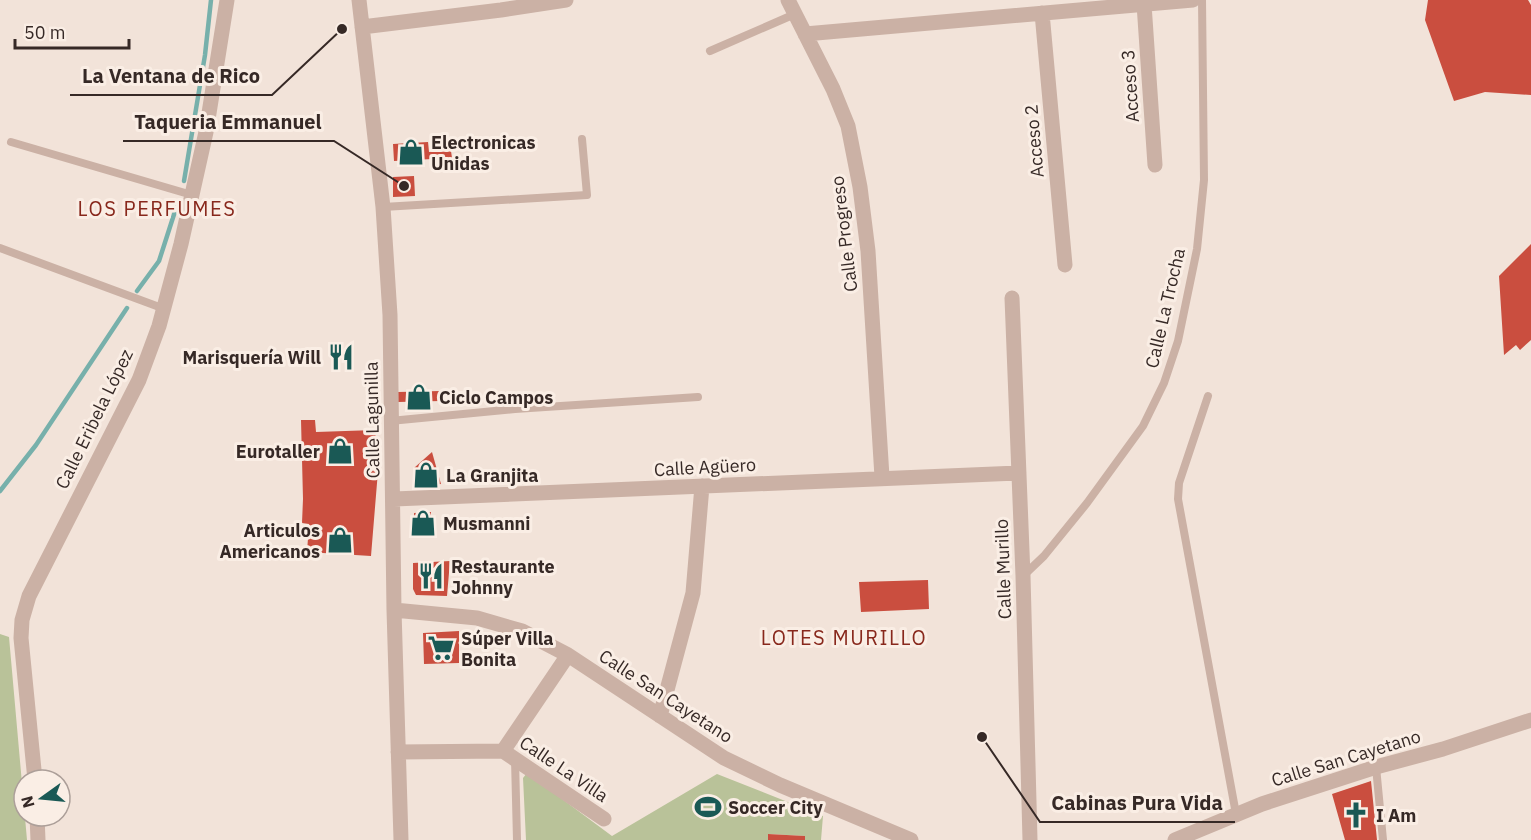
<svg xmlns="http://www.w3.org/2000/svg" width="1531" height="840" viewBox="0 0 1531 840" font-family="'IBM Plex Sans',sans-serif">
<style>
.green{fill:#b9c299}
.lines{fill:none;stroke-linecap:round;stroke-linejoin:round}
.stream{stroke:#77b0ab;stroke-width:4.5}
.building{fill:#ca4e3f}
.lane{stroke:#cbb1a5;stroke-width:8}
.street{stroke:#cbb1a5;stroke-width:15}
.labels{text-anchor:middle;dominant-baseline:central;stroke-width:6;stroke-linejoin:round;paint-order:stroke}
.street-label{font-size:18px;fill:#362926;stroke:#faeee5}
.poi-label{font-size:18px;font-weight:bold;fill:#362926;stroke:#faeee5;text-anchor:start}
.neighbourhood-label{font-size:20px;letter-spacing:1.5px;fill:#88281c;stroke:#faeee5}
.leader{fill:none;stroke:#362926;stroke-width:2}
.callout-dot{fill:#362926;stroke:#faeee5;stroke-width:2}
.callout-label{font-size:20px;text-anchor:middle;font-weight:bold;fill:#362926;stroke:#faeee5;stroke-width:6;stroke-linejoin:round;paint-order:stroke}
</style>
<rect width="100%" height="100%" fill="#f2e3d9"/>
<path class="green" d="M0,634L9,637L27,840H0Z
M527,773L612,836L717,774L823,816L821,840H805V836L769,834L768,840H526L523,778Z"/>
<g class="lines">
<path class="stream" d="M184,181L205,55L211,0
M137,291L159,261L178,202
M0,491L36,445L127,308"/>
</g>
<path class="building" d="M1428,0H1528L1531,5V95L1485,92L1454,101L1425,20Z
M428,142L429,152L451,151L452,158L394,161L393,144Z
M414,176L415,196L393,197V177Z
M1531,244V340L1520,350L1516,345L1504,355L1499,276Z
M440,391L441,401L398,402V392Z
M301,420H315L316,432L375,430L378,471L371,556L307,552L309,524L302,523L303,499Z
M432,452L441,484L422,486L414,482V468Z
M431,512V533H415L414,513Z
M450,561L447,596L416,595L413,589V563Z
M928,580L929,609L861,612L859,582Z
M459,631V663L424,664L423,633Z
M1371,781L1377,840H1345L1332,794Z
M768,834L805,836V840H768Z"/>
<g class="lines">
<path class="lane" d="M710,51L795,14
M11,142L192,195
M383,207L587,195L582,139
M0,248L162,308
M1208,396L1179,483L1178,499L1236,814
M390,421L515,409L698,397
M1023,576L1044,556L1087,503L1143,426L1164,383L1178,341L1197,249L1204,180L1202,0
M515,759L517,840
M1376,767L1383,840"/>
<path class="street" d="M359,0L383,207L390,315L394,610L401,840
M788,0L833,89L848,126L860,187L868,251L882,477
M1144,4L1155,165
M1042,13L1065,265
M362,27L501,10L566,0
M805,34L1193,0
M1012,298L1023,576L1030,840
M394,499L1019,473
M394,610L477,618L522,631L568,655L724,758L780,785L911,840
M660,716L693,593L702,486
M503,751L568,655
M398,752L503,751L604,819
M35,780L21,638L22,620L29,596L139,380L159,326L181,244L206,132L227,0
M37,816L38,840
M1175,840L1262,804L1376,767L1443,749L1531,720"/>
</g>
<defs>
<g id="shop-bare" transform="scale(2.07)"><path d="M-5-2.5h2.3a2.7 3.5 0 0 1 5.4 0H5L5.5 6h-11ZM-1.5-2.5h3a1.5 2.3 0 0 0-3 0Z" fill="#1a5955" stroke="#faeee5" stroke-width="2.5" paint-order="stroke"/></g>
<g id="restaurant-bare" transform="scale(2.07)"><path d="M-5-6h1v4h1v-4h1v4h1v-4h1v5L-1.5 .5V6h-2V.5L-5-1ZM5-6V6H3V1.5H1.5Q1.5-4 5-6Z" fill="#1a5955" stroke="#faeee5" stroke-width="2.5" paint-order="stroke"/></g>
<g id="supermarket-bare" transform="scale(2.07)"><path d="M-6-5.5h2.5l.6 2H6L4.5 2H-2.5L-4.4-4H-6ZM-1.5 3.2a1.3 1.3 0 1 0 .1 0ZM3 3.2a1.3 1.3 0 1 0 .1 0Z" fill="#1a5955" stroke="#faeee5" stroke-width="2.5" paint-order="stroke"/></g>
<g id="stadium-bare" transform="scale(2.07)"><path d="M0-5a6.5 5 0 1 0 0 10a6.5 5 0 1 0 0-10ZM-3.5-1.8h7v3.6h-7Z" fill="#1a5955" stroke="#faeee5" stroke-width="2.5" paint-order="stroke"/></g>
<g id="church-bare" transform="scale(2.07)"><path d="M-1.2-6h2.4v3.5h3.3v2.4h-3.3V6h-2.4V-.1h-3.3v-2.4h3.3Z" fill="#1a5955" stroke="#faeee5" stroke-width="2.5" paint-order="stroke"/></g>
</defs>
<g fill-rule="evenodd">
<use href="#shop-bare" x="411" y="152"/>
<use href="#restaurant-bare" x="341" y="357"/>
<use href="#shop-bare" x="419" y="397"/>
<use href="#shop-bare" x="340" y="451"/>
<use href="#shop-bare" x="426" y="475"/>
<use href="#shop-bare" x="423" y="523"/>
<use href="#shop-bare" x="340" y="540"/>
<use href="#restaurant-bare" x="431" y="576"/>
<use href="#supermarket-bare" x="441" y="648"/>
<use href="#stadium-bare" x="708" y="807"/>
<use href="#church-bare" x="1356" y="815"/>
</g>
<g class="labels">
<g class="street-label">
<text transform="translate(1130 86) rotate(-94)">Acceso 3</text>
<text transform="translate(1034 141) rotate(-95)">Acceso 2</text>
<text transform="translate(844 234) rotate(-97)">Calle Progreso</text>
<text transform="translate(1165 308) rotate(-77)">Calle La Trocha</text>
<text transform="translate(94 419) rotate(-64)">Calle Eribela López</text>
<text transform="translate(372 420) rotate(-91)">Calle Lagunilla</text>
<text transform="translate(705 467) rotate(-3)">Calle Agüero</text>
<text transform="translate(1003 569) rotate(-92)">Calle Murillo</text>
<text transform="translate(666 696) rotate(33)">Calle San Cayetano</text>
<text transform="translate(1346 758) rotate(-17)">Calle San Cayetano</text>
<text transform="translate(564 769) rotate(34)">Calle La Villa</text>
</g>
<g class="poi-label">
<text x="431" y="142">Electronicas<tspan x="431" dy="21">Unidas</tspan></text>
<text x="321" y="357" text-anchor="end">Marisquería Will</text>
<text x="439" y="397">Ciclo Campos</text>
<text x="320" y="451" text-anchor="end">Eurotaller</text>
<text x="446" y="475">La Granjita</text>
<text x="443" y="523">Musmanni</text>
<text x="320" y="530" text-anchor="end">Articulos<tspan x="320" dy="21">Americanos</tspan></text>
<text x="451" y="566">Restaurante<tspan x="451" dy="21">Johnny</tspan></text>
<text x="461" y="638">Súper Villa<tspan x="461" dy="21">Bonita</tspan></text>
<text x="728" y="807">Soccer City</text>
<text x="1376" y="815">I Am</text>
</g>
<g class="neighbourhood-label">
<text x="157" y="208">LOS PERFUMES</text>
<text x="844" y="637">LOTES MURILLO</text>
</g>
</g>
<path class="leader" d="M342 29L272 95H70M404 186L334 141H123M982 737L1040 822H1235"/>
<g class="callout-dot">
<circle cx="342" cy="29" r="6"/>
<circle cx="404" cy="186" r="6"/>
<circle cx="982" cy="737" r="6"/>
</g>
<g class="callout-label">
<text x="171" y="83">La Ventana de Rico</text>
<text x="228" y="129">Taqueria Emmanuel</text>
<text x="1137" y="810">Cabinas Pura Vida</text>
</g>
<g transform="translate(42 798) rotate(255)"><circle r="28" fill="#faeee5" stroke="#ac9f99" stroke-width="1.5"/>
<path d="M0-4.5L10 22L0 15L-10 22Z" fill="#1a5955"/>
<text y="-9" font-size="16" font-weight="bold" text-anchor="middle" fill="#362926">N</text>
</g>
<path d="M15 39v9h114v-9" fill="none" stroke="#362926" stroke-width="3"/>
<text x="24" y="39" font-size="18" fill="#362926" stroke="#faeee5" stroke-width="4.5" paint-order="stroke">50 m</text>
</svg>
